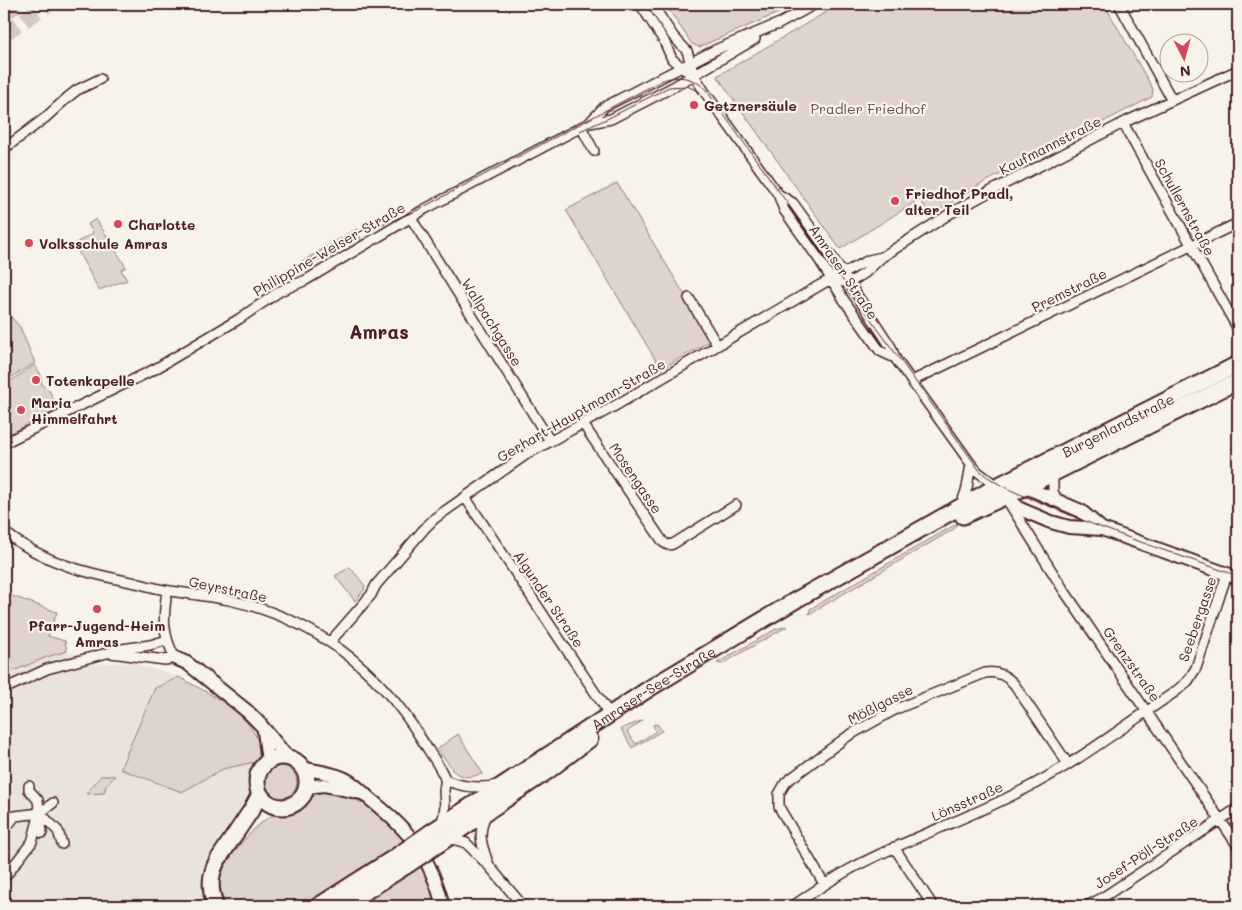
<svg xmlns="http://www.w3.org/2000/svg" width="1242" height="910" viewBox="0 0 1242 910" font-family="Mali,sans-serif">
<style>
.built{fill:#eae3da}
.green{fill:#ded4cc;stroke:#947a7c}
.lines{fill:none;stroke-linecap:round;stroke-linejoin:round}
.highway-tunnel{stroke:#d4c9c2;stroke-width:16;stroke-dasharray:16 8;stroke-linecap:butt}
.street-casing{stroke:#4a1f2b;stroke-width:12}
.secondary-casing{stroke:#4a1f2b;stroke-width:16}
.primary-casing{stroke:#4a1f2b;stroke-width:19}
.street{stroke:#f7f3e8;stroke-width:9}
.secondary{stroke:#f7f3e8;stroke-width:12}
.primary{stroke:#f7f3e8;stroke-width:15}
.tram{stroke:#4a1f2b;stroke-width:1}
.primary-bridge-casing{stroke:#4a1f2b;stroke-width:19;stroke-linecap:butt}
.primary-bridge{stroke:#f7f3e8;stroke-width:15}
.poi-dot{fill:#d1495b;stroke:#f7f3e8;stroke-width:2}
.labels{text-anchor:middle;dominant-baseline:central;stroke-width:4.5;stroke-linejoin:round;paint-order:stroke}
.poi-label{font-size:14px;font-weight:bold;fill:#4a1f2b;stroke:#f7f3e8;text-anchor:start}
.park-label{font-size:14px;fill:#6f4c53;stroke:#f7f3e8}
.street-label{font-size:14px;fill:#4a1f2b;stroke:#f7f3e8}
.district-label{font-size:19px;font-weight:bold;fill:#4a1f2b;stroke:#f7f3e8}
</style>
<rect width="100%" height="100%" fill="#f7f3e8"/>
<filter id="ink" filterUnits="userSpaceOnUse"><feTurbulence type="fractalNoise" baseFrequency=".02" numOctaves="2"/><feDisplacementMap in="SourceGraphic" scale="10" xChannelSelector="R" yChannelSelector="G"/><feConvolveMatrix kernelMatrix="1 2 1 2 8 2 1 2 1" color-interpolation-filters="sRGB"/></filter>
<g filter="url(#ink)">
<path class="built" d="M67,651L89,664L136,662L137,665L162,671L179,677L155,688L182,792L223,769L259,761L249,801L209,855L202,872L203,892L207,906H4V675L47,657Z"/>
<path class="green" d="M665,4H799L699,47L692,44Z
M840,4H1104L1153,89L1152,97L979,185L930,216L920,199L840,249L717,76Z
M617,183L712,340L661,369L566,210Z
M96,219L126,267L121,270L127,280L99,290L74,244L93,233L88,224Z
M357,229L362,242L351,249L344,236Z
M341,238L344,245L305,268L301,262Z
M4,309L20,327L35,363L8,379L4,377Z
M35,365L41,375L42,385L49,390L57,407L55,411L6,438L4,436V385Z
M958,523L954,529L809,614L810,609Z
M350,567L365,586L364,590L355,601L335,576Z
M4,593L57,612L48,636L65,641L67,651L47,657L4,675Z
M788,626L722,664L717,663L776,629Z
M179,677C209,694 246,709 259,743C262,749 263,755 259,761L223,769L182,792L120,769L155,688Z
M643,720L627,732L636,744L656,731L653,725L655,724L658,725L662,731L632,748L621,729Z
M458,734L483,774C469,777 463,780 451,769L452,768L437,749Z
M265 782a16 16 0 1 1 32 0a16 16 0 1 1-32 0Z
M101,776H115L106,786L104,793L86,794Z
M324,791C364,797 379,812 405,841L306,906H227C221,896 219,888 221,876C225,860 258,820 274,815C280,813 287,816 293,813C302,810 306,801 314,796C317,794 321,792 324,791Z
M422,865L429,880L436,906H355Z"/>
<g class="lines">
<path class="highway-tunnel" d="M4,13L18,4
M4,33L49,4"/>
<g class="street-casing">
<path id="street" d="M640,4L664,41L672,59L685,70
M652,4L673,36L687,51L694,75L704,91L778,194L784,210L820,261L844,300L880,351L895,358
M1119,4L1172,100
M777,25L815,4
M590,123L611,119L675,86L755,39
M1123,123L1238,329
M581,127L594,151
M4,149L45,118L67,98L77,90L100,79
M778,194L793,203L834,260L891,347L895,358L971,464L978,472L997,486
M411,218L550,441
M832,279L849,283L865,273L882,257L951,213L991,191L1127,121L1238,70
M689,298L717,345
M912,381L1238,223
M583,424L663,542L668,545L673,544L736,505
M4,443L155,369L239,319L280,291L306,280L425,209L589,123L604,107L715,50L780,23
M1053,473V491L1057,500
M465,497L610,715
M1009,503L1063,589L1238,846
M961,505L967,488L971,464
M4,532C46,564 86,573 136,583C147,586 158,589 170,591C189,594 210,596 229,600C313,618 378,668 422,740C428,750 442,769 445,779C446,783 444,787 444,791C445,803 446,812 441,824
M331,641L371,595L376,585L425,528L435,518L527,454L613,407L822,284L869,260L882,257
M111,653L165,660L175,658C162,633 163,618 167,591
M4,689L47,669L122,649L150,645L167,640
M445,780C462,787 480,789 498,785
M29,786V790L38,800L42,833
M486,815C477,834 482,847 489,865
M9,824L15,816L40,813L53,803
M447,839L457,840L466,843L490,867L523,906
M894,847L933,906
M4,878L32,842L40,813L58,831L62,844
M824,884L779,807V794L786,782L848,736L896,709L985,673C997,671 1006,675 1014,684L1068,764
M793,906C813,892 832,879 854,867C907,839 965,820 1019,792C1074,765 1124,726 1175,692L1188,681L1196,668L1227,574
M1087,906L1102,898L1238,808"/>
</g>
<g class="secondary-casing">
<path id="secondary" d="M1021,485L1081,511L1102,529
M1000,490L1020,509L1051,522L1069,527L1102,529L1238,578
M175,658L187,663L247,711L260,724L288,758
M264,731L268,762
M302,768C315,771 336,773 347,780C356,785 363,793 371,800C411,832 430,856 443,906
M306,787L324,785L361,793"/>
</g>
<g class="primary-casing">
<g id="primary">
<path d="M963,516L1026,487L1238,381"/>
<circle cx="282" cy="782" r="25"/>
<path id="s1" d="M431,832L650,688L796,600L997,486L1238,364"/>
<path d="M439,844L548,771L590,739"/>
<path d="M215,906C210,889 209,877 217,861L252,809L260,794"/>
<path d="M318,906L398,855"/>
<path d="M343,906L406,866"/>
</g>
</g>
<use href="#street" class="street"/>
<use href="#secondary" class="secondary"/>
<use href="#primary" class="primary"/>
<path class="tram" d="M580,131L611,117L669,87L687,86L700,92
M303,263L350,236L414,212L661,81C678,74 694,77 706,90L980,471C999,487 1022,495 1044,504C1107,532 1173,553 1238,576"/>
<g class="primary-bridge-casing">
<path id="primary-bridge" d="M398,855L431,832
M406,866L439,844"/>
</g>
<use href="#primary-bridge" class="primary-bridge"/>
</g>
</g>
<g class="poi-dot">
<circle cx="694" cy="105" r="5"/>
<circle cx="895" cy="201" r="5"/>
<circle cx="118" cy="224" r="5"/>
<circle cx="29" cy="243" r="5"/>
<circle cx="36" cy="380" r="5"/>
<circle cx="21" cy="410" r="5"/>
<circle cx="97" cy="609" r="5"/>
</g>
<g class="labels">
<g class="poi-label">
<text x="704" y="105">Getznersäule</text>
<text x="905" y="193">Friedhof Pradl,<tspan x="905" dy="16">alter Teil</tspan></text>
<text x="128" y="224">Charlotte</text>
<text x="39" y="243">Volksschule Amras</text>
<text x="46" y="380">Totenkapelle</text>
<text x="31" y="402">Maria<tspan x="31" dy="16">Himmelfahrt</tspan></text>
<text x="97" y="625" text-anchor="middle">Pfarr-Jugend-Heim<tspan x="97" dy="16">Amras</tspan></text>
</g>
<g class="park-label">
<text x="868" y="108">Pradler Friedhof</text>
</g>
<g class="street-label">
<text transform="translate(1050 145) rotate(-27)">Kaufmannstraße</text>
<text transform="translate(1185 207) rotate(61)">Schullernstraße</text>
<text transform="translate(329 249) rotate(-30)">Philippine-Welser-Straße</text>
<text transform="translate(844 272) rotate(56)">Amraser Straße</text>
<text transform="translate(1069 290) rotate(-26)">Premstraße</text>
<text transform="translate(492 322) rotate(58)">Wallpachgasse</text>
<text transform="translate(581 410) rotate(-30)">Gerhart-Hauptmann-Straße</text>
<text stroke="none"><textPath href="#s1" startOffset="799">Burgenlandstraße</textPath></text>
<text transform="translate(636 478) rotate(56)">Mosengasse</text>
<text transform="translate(228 589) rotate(12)">Geyrstraße</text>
<text transform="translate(549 599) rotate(56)">Algunder Straße</text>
<text transform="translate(1197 619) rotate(-71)">Seebergasse</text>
<text transform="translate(1132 664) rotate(55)">Grenzstraße</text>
<text stroke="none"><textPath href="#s1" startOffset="265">Amraser-See-Straße</textPath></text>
<text transform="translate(880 704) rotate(-27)">Mößlgasse</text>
<text transform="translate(967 801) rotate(-24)">Lönsstraße</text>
<text transform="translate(1146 852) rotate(-33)">Josef-Pöll-Straße</text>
</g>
<g class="district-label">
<text x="379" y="331">Amras</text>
</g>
</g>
<rect width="1242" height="910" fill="none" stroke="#f7f3e8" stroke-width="20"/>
<rect x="10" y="10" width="1222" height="890" fill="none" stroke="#4a1f2b" stroke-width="2" filter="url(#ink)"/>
<g transform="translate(1184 58) rotate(174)"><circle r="24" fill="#f7f3e8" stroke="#b29e9c"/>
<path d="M0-4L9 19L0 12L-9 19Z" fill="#d1495b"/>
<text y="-8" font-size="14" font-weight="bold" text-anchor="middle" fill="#4a1f2b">N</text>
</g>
</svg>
